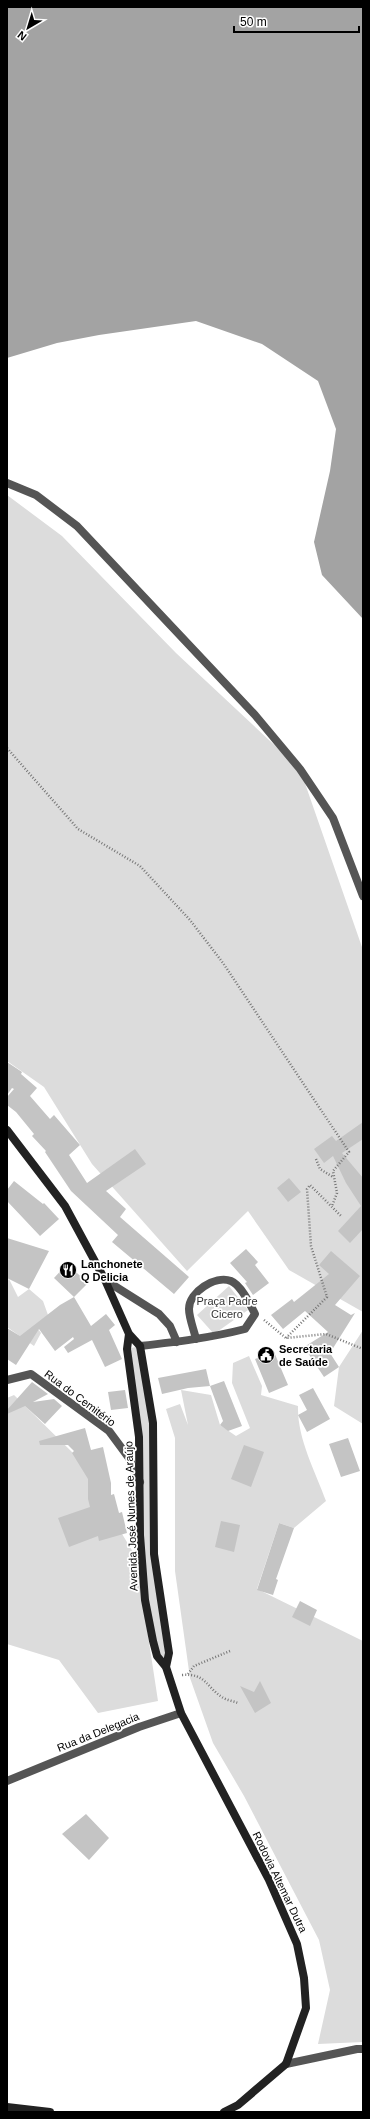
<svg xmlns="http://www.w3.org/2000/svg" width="370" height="2119" viewBox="0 0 370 2119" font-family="Arial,sans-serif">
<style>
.green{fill:#dcdcdc}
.water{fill:#a3a3a3}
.building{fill:#c4c4c4}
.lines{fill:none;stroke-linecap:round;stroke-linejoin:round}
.path{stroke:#777;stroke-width:2.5;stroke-dasharray:1 2;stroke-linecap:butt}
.street{stroke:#555;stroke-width:8}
.secondary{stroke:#222;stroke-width:8}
.labels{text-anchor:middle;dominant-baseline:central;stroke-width:3.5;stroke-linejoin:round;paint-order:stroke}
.poi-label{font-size:11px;font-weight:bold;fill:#000;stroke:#fff;text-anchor:start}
.park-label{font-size:11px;fill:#333;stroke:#fff}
.street-label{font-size:11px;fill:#000;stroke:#fff}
</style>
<rect width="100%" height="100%" fill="#fff"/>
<path class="green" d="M7,495L62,536L176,653L300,769L363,950V1312L289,1270L248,1211L187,1271L92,1164L44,1087L7,1061Z
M9,1279L18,1297L29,1289L43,1301L48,1315L35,1325L41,1333L34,1346L7,1327V1282Z
M229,1286L248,1310L214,1334L197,1315Z
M363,1330V1424L334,1406L339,1367Z
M140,1346L153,1423V1514L166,1667L157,1656L148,1623L140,1482L127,1349Z
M249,1356L262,1386L261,1395L298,1406C297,1438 315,1471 326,1501L294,1528L279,1523L257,1589L363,1641V2042L318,2044L330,1990L319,1940L244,1796L213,1743L190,1678L175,1571V1438L166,1409L180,1404L188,1425L181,1390L211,1395L220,1425L236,1436L250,1428L232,1383L233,1363Z
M14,1395L73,1453L136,1557L158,1701L98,1713L59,1660L7,1644V1398Z"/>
<path class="water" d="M7,7H363V619L322,575L314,542L330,471L336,429L318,381L262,344L196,321L99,335L57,343L7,358Z"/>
<path class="building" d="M7,1062L22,1072L21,1074L37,1088L30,1096L50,1119L54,1115L80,1145L69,1155L87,1183L135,1149L146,1164L106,1191L126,1209L120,1217L189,1277L174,1294L112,1242L118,1235L71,1191L45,1152L46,1151L32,1136L34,1134L16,1112L7,1105V1097L14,1089L12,1088L7,1095Z
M363,1122V1139L342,1153L363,1178V1229L350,1243L338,1231L361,1206L346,1183L333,1156L324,1163L314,1149L332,1136L336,1141Z
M289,1178L301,1192L288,1202L277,1188Z
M14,1181L43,1204L44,1203L59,1219L40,1236L7,1201V1190Z
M7,1238L49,1251L29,1289L7,1278Z
M246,1249L258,1262L255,1265L269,1283L253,1295L245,1283L247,1282L230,1263Z
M331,1251L360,1276L335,1305L351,1315L355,1313L330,1353L339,1367L324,1377L304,1347L328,1332L305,1311L283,1329L271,1315L292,1299L294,1302L329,1274L319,1265Z
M67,1264L88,1283L74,1297L54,1278Z
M74,1297L91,1326L106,1314L115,1325L109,1330L122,1359L105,1367L92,1340L68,1353L64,1347L74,1339L73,1337L55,1351L39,1329L16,1365L7,1359V1328L20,1336L60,1305Z
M274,1352L288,1385L269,1393L255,1359Z
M206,1369L210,1386L188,1388L162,1394L158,1378Z
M224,1381L242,1426L228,1431L220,1425L223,1421L210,1386Z
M32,1382L48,1394L33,1402L54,1399L62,1406L45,1424L25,1406L7,1414V1410Z
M313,1388L330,1419L307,1432L298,1415L307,1410L299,1395Z
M125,1390L128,1408L111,1410L108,1392Z
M85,1428L91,1450L103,1447L111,1483V1495L114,1494L119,1513L122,1512L127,1533L99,1541L98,1536L69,1547L58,1518L90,1507L88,1499V1479L72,1453L74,1451L68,1445H40L39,1441Z
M348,1438L360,1471L341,1477L329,1444Z
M244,1445L264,1452L251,1487L231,1479Z
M221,1521L240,1525L234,1552L215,1547Z
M279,1523L294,1528L276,1579L278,1580L273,1595L257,1590Z
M300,1601L317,1610L310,1626L292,1617Z
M260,1681L271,1703L255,1713L240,1686L254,1692Z
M86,1814L109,1838L89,1860L62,1834Z"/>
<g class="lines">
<path class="path" d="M7,748L78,829L140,866L190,920L223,963L349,1152L333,1171L337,1193L332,1206
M316,1159L320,1169L333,1177
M264,1320L286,1338L326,1334L363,1349
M286,1338L327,1297L311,1246L307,1189L310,1185L341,1216
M188,1674L194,1666L230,1651
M182,1675C206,1673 206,1687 222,1697C226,1700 233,1701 238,1703"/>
<path class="street" d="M7,483L36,495L77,526L255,715L300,769L333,818L363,896
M105,1280L159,1314L170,1326L177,1342
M140,1346C175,1342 210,1338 245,1329L255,1314C250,1304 241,1285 231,1281C215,1275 189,1292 189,1309C189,1318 194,1330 196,1339
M7,1380L31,1374L109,1431L129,1458L140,1482
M7,1781L139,1727L181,1713
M286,2064L357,2049H363"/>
<path class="secondary" d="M7,1130L65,1206L105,1280L129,1334L140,1346
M129,1334L127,1349L139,1437L140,1535L145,1600L153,1641L157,1656L166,1667L181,1713L269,1880L297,1944L304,1978L306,2008L286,2064L238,2105L224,2112
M140,1346L153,1423L154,1554L169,1653L166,1667
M7,2107L50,2112"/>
</g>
<defs>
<g id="restaurant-disc" transform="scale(0.9)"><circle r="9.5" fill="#000" stroke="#fff"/><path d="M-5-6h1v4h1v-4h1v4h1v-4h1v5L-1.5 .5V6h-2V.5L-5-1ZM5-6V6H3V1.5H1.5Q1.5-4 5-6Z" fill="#fff"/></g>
<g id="civic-disc" transform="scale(0.9)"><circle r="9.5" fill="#000" stroke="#fff"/><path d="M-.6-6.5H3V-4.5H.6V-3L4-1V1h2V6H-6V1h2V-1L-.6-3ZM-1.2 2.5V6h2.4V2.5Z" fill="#fff"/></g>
</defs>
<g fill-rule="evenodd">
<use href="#restaurant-disc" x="68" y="1270"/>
<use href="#civic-disc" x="266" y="1355"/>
</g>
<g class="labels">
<g class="poi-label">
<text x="81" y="1264">Lanchonete<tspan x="81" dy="13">Q Delicia</tspan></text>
<text x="279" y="1349">Secretaria<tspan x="279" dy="13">de Saúde</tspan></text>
</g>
<g class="park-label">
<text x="227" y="1301">Praça Padre<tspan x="227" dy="13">Cicero</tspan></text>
</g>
<g class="street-label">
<text transform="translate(80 1398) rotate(37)">Rua do Cemitério</text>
<text transform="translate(131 1516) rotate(-92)">Avenida José Nunes de Araújo</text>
<text transform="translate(98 1732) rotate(-22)">Rua da Delegacia</text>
<text transform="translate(280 1882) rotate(64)">Rodovia Altemar Dutra</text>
</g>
</g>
<rect width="370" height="2119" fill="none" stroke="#000000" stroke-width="16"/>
<g transform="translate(28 28) rotate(218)" stroke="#ffffff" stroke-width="3" paint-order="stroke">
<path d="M0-3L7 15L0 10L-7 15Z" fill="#000000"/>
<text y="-6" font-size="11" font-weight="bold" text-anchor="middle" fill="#000000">N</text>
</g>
<path d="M234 26v6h125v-6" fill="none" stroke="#000000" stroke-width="2"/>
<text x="240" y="26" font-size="12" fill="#000000" stroke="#ffffff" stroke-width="3" paint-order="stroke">50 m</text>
</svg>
